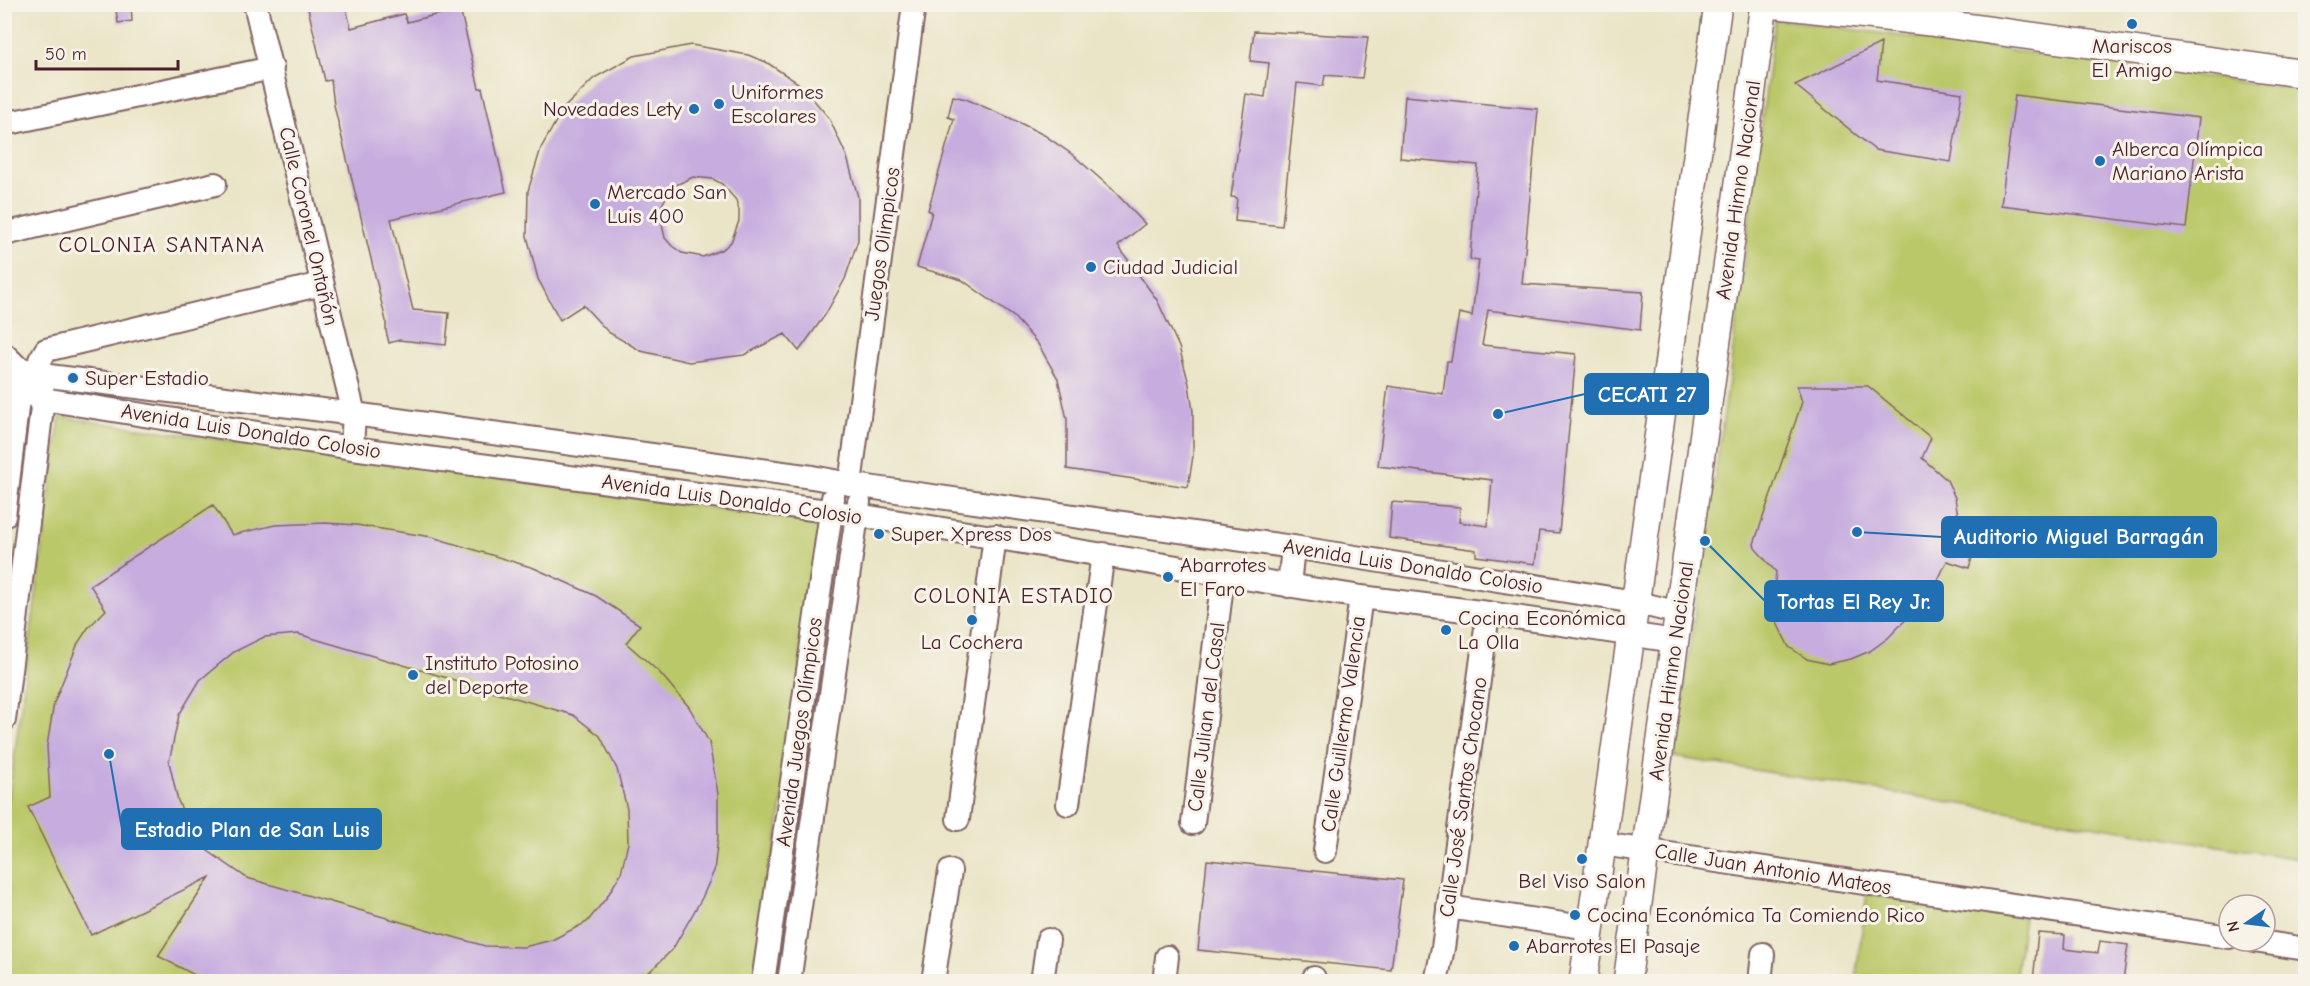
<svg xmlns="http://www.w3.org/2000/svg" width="2310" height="986" viewBox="0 0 2310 986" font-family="'Comic Neue',sans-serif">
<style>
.green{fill:#bbc869;stroke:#82744a;stroke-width:1.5}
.building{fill:#c7addf;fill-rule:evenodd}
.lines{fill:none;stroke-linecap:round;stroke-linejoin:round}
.minor-casing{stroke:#826462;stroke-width:26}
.major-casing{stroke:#826462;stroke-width:30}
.minor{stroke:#fff;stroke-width:22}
.major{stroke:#fff;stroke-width:27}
.poi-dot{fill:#1f6fb2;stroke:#f7f3e8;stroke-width:2}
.labels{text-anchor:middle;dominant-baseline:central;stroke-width:6;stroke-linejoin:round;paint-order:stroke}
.poi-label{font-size:21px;fill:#4a1f2b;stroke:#f7f3e8;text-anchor:start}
.street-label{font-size:21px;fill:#4a1f2b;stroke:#f7f3e8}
.neighbourhood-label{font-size:22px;letter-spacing:1.5px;fill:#4a1f2b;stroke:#f7f3e8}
.leader{fill:none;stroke:#1f6fb2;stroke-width:2}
.callout-dot{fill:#1f6fb2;stroke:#f7f3e8;stroke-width:2}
.callout{fill:#1f6fb2;stroke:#1f6fb2;stroke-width:2}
.callout-label{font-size:22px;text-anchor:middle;font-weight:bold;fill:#fff}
</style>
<rect width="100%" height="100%" fill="#f7f3e8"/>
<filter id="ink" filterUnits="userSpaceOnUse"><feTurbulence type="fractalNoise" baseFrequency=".0167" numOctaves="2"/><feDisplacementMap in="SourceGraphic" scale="12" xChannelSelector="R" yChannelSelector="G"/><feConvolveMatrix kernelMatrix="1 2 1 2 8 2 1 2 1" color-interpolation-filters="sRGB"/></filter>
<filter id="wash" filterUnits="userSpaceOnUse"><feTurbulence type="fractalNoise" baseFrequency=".008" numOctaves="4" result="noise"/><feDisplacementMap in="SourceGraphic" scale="24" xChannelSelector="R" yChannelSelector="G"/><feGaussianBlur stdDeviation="1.35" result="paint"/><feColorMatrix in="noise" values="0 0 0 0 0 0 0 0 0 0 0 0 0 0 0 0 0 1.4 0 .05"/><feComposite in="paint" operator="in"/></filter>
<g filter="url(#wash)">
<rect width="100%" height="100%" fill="#eae5c7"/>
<path class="green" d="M1775,19L2305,90V860L1674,757L1729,380Z
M60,417L826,524L754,981L5,982V826Z
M1867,894L2024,918L2015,981L1881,982V978L1856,974Z"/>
<g id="blocks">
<path class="building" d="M115,4H131L132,21L118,23Z
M307,4H345L351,28L404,14L407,22L460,9L479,88H482L506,192L391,219L413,310L449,313L446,345L399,340L389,343L386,331V321L334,105L331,80L325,81Z
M1254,31L1368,37L1362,78L1325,75L1323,86L1297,83L1282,226L1235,221L1237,198L1231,197L1246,94L1265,97L1269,63L1250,61Z
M1881,43L1877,80L1962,93L1951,162L1875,150L1795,85Z
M691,45L748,55L766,62L801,85L829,118L847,157L858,197V240L845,279L825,315L799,351L785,334L744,355L689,362L641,351L608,332L583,305L560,320L538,279L527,236L528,191L541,148L563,109L594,78L634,56ZM693,177L713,179L722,184L736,200L739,210V221L731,242L723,249L703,257L682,253L672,246L665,238L660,216L661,207L669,191L676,185Z
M2015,95L2199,118L2186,228L2001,205Z
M953,96L966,99L1010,118L1044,135L1073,155L1112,189L1145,224L1118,246L1157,300L1179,347L1189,384L1193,412V456L1188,487L1067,469V419L1058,379L1038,344L1014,317L962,280L917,267L932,212L928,210L954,119L948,117Z
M1405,96L1538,109L1522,284L1643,292L1640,330L1488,310L1482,345L1576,354L1559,533L1539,531L1535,564L1476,556V550L1389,538L1392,502L1460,507L1459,522L1488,526L1492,480L1378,466L1388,386L1443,394L1447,361H1451L1459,313L1472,316L1479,260L1470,259L1478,165L1400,158Z
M1797,386H1868L1931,438L1922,458L1947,480L1955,498L1959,521L1953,546L1973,554L1969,568L1947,561L1936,584L1920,605L1888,638L1870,651L1851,659L1828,664L1807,659L1789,647L1778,625L1773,598L1776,572L1755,548L1754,544L1802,402Z
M213,505L232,535L275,525L326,523L356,525L432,537L534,568L596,596L640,625L626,643L660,673L689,707L709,742L718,794V837L714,871L702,898L672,950L643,978L638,981H206L158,956L210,877L91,935L28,807L50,797L47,746L54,703L78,643L88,628L106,610L90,585ZM298,634L573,715L600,736L617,769L627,809L628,843L621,873L607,897L587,922L552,940L524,947L485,946L247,878L198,844L178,801L169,762L179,715L200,680L234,652L264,637Z
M1207,860L1403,880L1391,970L1198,950Z
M2038,933L2065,935L2064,949L2098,953L2100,941L2128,945L2123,981H2033Z"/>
</g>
</g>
<g filter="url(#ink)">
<use href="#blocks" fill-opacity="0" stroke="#826462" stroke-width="1.5"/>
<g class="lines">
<g class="minor-casing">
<path id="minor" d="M255,4L354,414L352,448
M4,124L272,68
M4,234L215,184
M4,354L17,367L41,375L354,414L812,477L861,486L1293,547L1635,602L1679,613
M4,385L43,399L352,448L857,515L1361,597L1488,613L1675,641
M850,484L914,4
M4,516L19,391L30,383
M1289,586L1293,547
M4,720L43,399L40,360L46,350L322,284
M1068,804L1103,554
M958,819L995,536
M1193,823L1223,576
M1602,844L2229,937
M1325,851L1361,597
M1448,907L1590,928
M2254,941L2306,949
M763,982L833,498
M789,982L859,502
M933,982L950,871
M1042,982L1048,940
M1164,982L1167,957
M1313,982L1314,978
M1436,982L1443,948L1488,613
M1760,982L1763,954"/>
</g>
<g class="major-casing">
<path id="major" d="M1769,4L1930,22L2306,74
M1583,982L1718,4
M1627,982L1764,4"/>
</g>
<use href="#minor" class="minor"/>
<use href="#major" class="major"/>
</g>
</g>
<g class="poi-dot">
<circle cx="2132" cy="24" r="6"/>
<circle cx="719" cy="104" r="6"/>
<circle cx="694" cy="109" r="6"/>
<circle cx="2100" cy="161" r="6"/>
<circle cx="595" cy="204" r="6"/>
<circle cx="1091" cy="267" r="6"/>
<circle cx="73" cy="378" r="6"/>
<circle cx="879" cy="534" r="6"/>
<circle cx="1168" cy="577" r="6"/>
<circle cx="972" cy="620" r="6"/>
<circle cx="1446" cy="630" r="6"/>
<circle cx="413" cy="675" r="6"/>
<circle cx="1582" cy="859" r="6"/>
<circle cx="1575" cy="915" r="6"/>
<circle cx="1514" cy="946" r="6"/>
</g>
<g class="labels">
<g class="poi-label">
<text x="2132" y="46" text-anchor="middle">Mariscos<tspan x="2132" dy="24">El Amigo</tspan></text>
<text x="731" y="92">Uniformes<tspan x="731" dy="24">Escolares</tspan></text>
<text x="682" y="109" text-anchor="end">Novedades Lety</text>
<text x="2112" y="149">Alberca Olímpica<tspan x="2112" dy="24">Mariano Arista</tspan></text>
<text x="607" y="192">Mercado San<tspan x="607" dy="24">Luis 400</tspan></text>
<text x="1103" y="267">Ciudad Judicial</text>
<text x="85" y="378">Super Estadio</text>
<text x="891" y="534">Super Xpress Dos</text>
<text x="1180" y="565">Abarrotes<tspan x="1180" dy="24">El Faro</tspan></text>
<text x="1458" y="618">Cocina Económica<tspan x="1458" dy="24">La Olla</tspan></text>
<text x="972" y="642" text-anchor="middle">La Cochera</text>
<text x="425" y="663">Instituto Potosino<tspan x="425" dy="24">del Deporte</tspan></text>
<text x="1582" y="881" text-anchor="middle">Bel Viso Salon</text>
<text x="1587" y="915">Cocina Económica Ta Comiendo Rico</text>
<text x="1526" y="946">Abarrotes El Pasaje</text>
</g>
<g class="street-label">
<text transform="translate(1738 190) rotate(-82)">Avenida Himno Nacional</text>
<text transform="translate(309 226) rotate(77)">Calle Coronel Ontañón</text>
<text transform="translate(882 244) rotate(-82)">Juegos Olimpicos</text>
<text transform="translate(251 431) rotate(9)">Avenida Luis Donaldo Colosio</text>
<text transform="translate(732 499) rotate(8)">Avenida Luis Donaldo Colosio</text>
<text transform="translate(1413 566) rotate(9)">Avenida Luis Donaldo Colosio</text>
<text transform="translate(1671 671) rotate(-82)">Avenida Himno Nacional</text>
<text transform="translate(1206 717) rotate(-83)">Calle Julian del Casal</text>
<text transform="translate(1343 724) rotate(-82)">Calle Guillermo Valencia</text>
<text transform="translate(799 732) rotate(-82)">Avenida Juegos Olímpicos</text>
<text transform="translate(1463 797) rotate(-82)">Calle José Santos Chocano</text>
<text transform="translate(1773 869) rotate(9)">Calle Juan Antonio Mateos</text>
</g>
<g class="neighbourhood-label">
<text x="162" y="245">COLONIA SANTANA</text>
<text x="1014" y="596">COLONIA ESTADIO</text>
</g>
</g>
<path class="leader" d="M1498 414L1585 394M1857 532L1942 537M1705 541L1765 601M109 754L122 829"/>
<g class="callout-dot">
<circle cx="1498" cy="414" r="6"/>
<circle cx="1857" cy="532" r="6"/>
<circle cx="1705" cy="541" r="6"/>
<circle cx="109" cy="754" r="6"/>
</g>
<g class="callout">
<rect x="1585" y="374" width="123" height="40" rx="6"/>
<rect x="1942" y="517" width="274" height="40" rx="6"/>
<rect x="1765" y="581" width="178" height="40" rx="6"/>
<rect x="122" y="809" width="259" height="40" rx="6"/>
</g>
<g class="callout-label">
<text x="1647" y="402">CECATI 27</text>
<text x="2079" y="544">Auditorio Miguel Barragán</text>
<text x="1854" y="609">Tortas El Rey Jr.</text>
<text x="252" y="837">Estadio Plan de San Luis</text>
</g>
<rect width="2310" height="986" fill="none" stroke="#f7f3e8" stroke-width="24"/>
<g transform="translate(2247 923) rotate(256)"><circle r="28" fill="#f7f3e8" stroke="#b29e9c" stroke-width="1.5"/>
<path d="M0-4.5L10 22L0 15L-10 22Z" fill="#1f6fb2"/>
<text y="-9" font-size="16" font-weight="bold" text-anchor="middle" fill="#4a1f2b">N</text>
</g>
<path d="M36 60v9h142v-9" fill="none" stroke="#4a1f2b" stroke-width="3"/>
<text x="45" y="60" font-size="18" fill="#4a1f2b" stroke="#f7f3e8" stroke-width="4.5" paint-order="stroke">50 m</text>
</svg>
